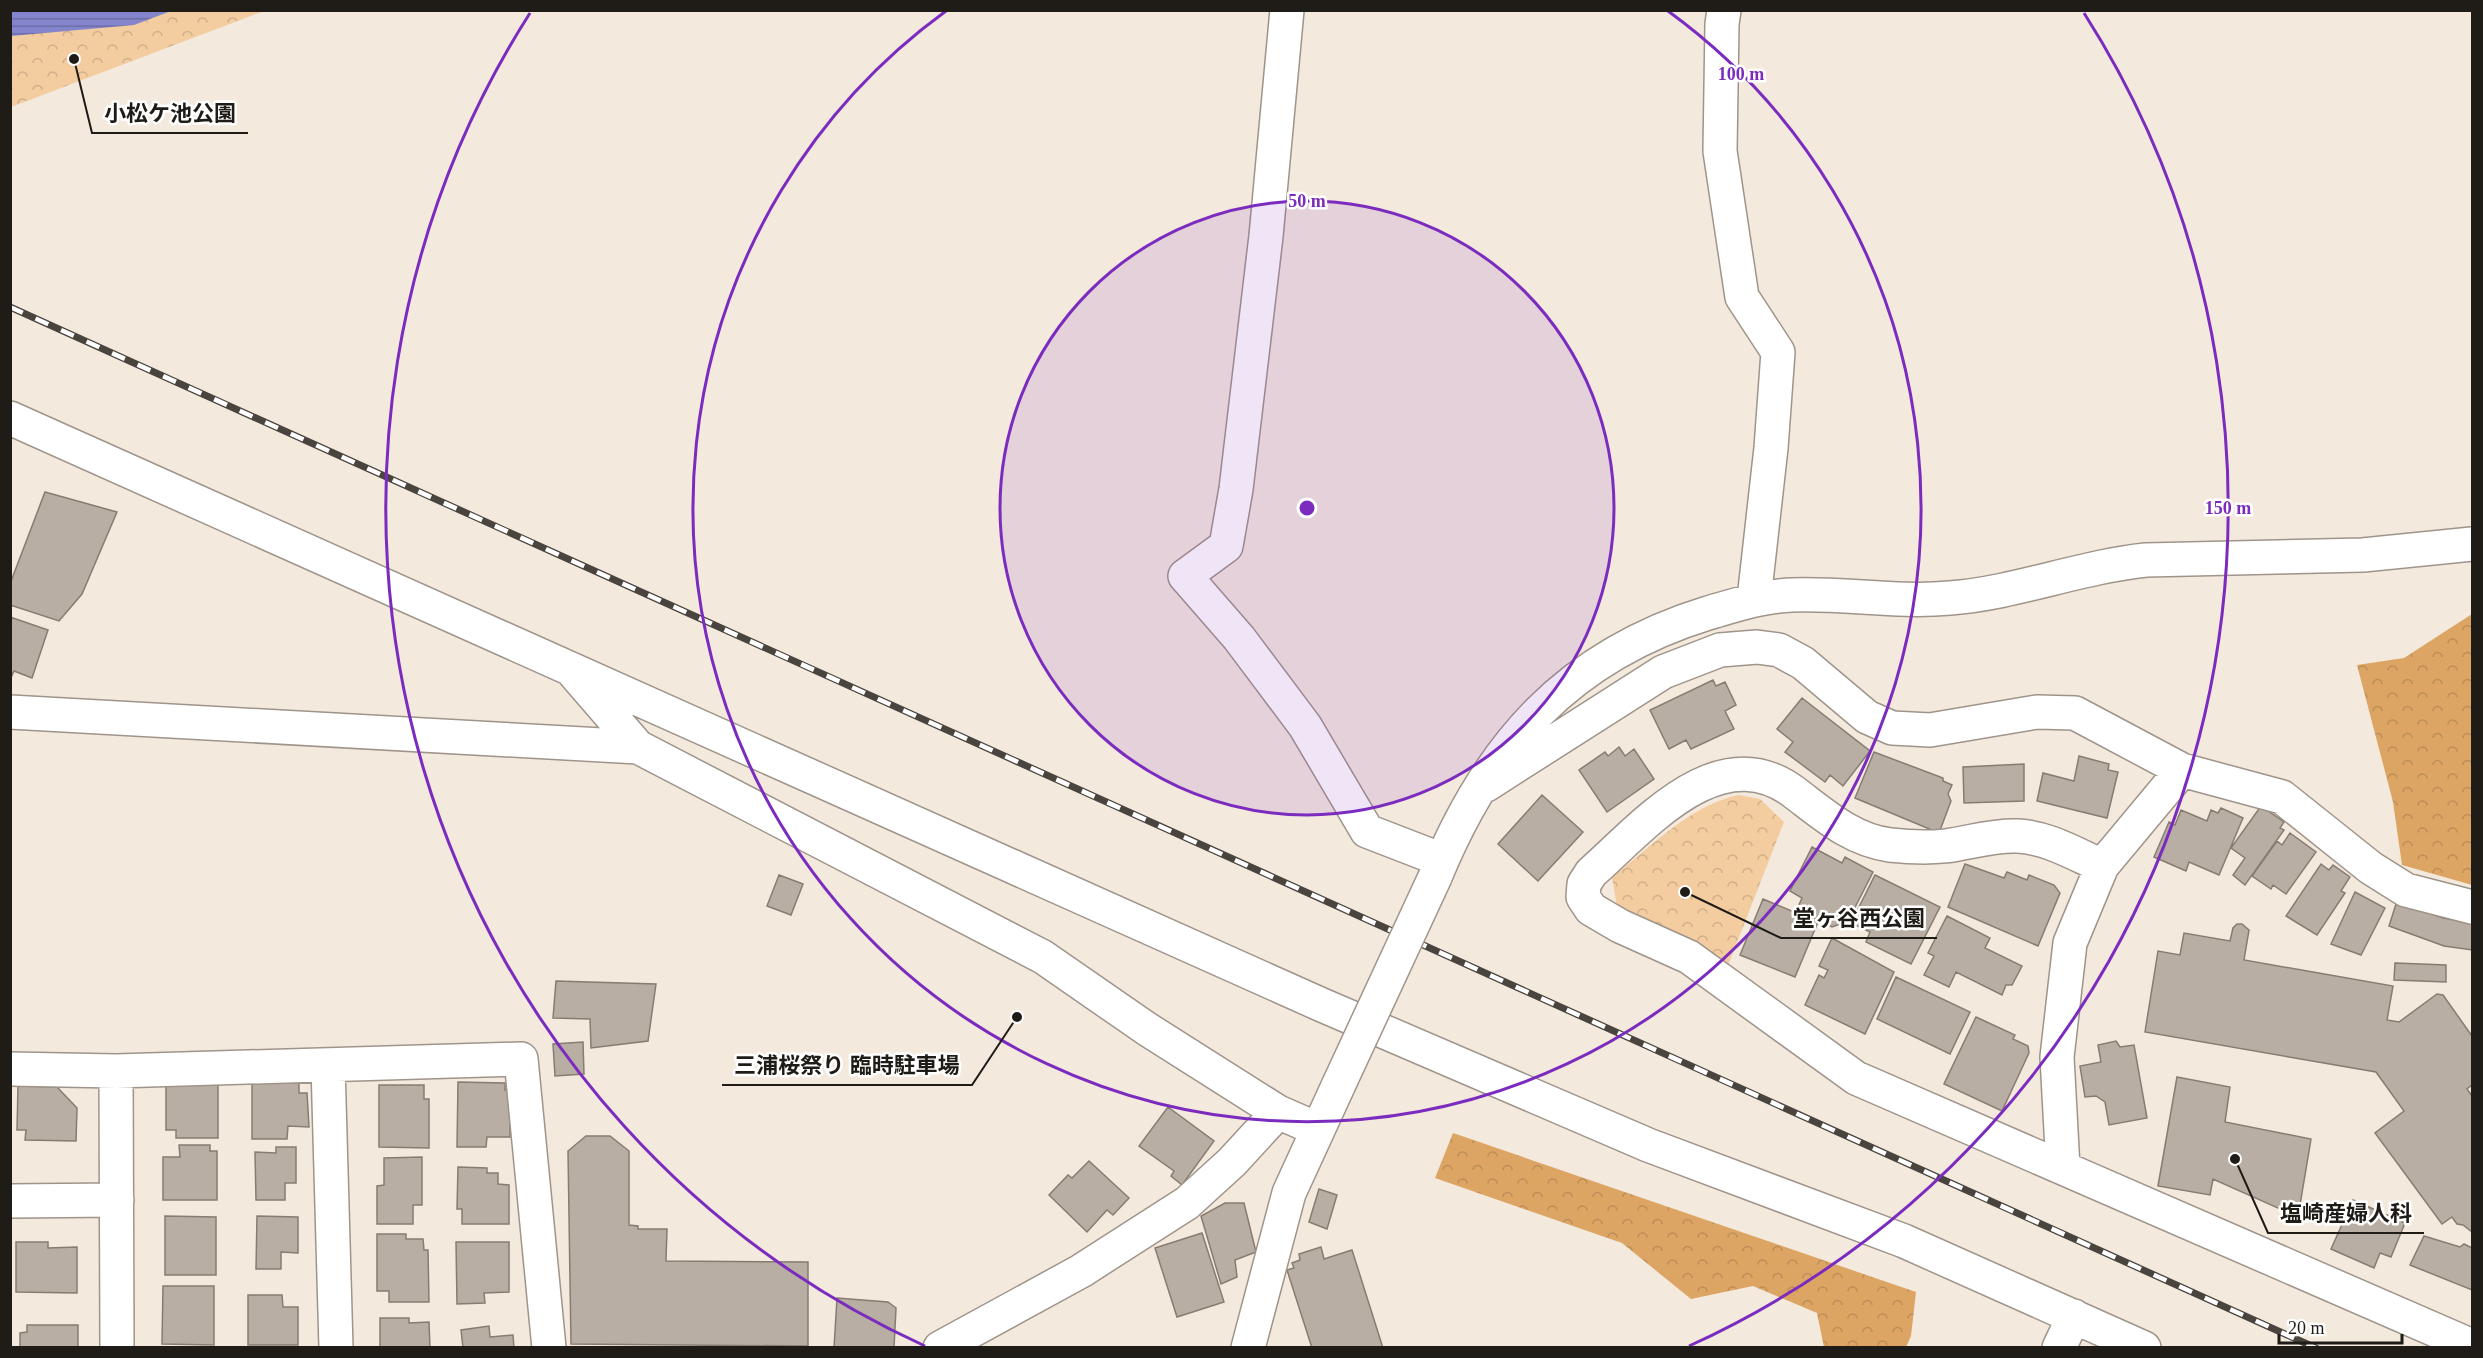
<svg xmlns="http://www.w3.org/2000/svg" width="2483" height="1358" viewBox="0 0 2483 1358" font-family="'Times New Roman','Noto Sans JP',serif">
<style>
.forest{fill:url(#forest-crowns)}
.park{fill:url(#park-crowns)}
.water{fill:url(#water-rules)}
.building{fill:#b9aea3;stroke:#867c71;stroke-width:1.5}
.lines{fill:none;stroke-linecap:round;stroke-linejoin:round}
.minor-casing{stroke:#9f948a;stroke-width:36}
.minor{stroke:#fff;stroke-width:33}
.rail-casing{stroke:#49443e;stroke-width:7}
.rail{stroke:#fff;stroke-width:4.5;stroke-dasharray:14;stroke-linecap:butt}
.minor-bridge-casing{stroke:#9f948a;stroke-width:36;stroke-linecap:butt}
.minor-bridge{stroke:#fff;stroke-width:33}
.ring{fill:none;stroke:#7b2cbf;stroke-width:3}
.centre{fill:#7b2cbf;stroke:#fff;stroke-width:3}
.ring-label{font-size:18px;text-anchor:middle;font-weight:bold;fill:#7b2cbf;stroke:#fff;stroke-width:5;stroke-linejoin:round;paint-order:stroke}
.leader{fill:none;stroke:#1f1b17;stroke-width:2}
.callout-dot{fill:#1f1b17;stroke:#fff;stroke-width:2}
.callout-label{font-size:22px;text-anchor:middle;font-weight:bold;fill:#1f1b17;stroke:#fff;stroke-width:5;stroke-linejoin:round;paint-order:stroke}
</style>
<defs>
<pattern id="forest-crowns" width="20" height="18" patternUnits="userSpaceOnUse" patternTransform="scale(1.5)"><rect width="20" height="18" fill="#dca564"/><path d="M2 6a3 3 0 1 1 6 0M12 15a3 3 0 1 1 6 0" fill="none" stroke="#bc8d56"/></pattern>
<pattern id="park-crowns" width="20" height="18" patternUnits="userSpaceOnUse" patternTransform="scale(1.5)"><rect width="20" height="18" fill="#f3cca0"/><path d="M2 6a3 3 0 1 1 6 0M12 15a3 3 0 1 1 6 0" fill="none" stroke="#d0af89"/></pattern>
<pattern id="water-rules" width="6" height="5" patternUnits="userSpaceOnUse" patternTransform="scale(1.5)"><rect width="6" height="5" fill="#8485cc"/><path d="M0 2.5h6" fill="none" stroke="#6b6ca5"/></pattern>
</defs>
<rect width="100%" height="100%" fill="#f4e9dd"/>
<path class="forest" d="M2472,614V885L2402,865L2393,802L2357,665L2404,658Z
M1453,1133L1916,1292L1911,1336L1906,1347H1824L1817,1313L1753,1286L1691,1299L1622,1243L1435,1178Z"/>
<path class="park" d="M11,11H264L11,107Z
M1739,795L1760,799L1784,822L1727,968L1617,907L1612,877C1650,848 1691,804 1739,795Z"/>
<path class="water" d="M11,10H171V11L134,25L11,36Z"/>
<path class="building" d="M45,492L117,512L82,594L59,621L10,605V584Z
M10,617L48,630L32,678L14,671L10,680Z
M1713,680L1716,686L1725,682L1736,705L1725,711L1734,729L1691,749L1686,740L1669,749L1650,710Z
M1802,698L1870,751L1843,786L1830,775L1825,782L1785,752L1793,742L1777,729Z
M1619,747L1625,756L1634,749L1654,779L1607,812L1579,770L1605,752L1608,756Z
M1874,752L1943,778V781L1952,785L1948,794L1951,801L1939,833L1855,798Z
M2079,756L2109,764L2108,770L2118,772L2107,818L2037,801L2043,773L2074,781Z
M2024,764V801L1964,803L1963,767Z
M1542,795L1583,832L1538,881L1498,844Z
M2261,806L2284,822L2280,828L2284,830L2245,885L2233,875L2245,858L2231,848Z
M2221,808L2243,818L2219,875L2189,862L2186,871L2154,857L2169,822L2175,825L2181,810L2207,821L2211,810L2218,813Z
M2290,833L2316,852L2286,894L2273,885L2271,889L2252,876L2277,841L2282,845Z
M1812,847L1842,863L1845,857L1873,872L1845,927L1840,924L1832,927L1797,909L1802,898L1790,891Z
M1965,864L2004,878L2007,872L2027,880L2029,875L2054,885L2060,893L2038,946L1948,907Z
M2321,864L2329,870L2333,865L2350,877L2341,891L2345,893L2317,935L2286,916Z
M779,875L803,884L791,915L767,906Z
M1875,875L1940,907L1911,964L1866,942L1870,932L1851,923Z
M2355,892L2385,908L2361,955L2331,944Z
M1763,899L1818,922L1795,977L1740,955Z
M2397,901L2443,918L2472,923V950L2444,946L2389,926Z
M1947,916L1990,938L1985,948L2022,966L2012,985H2006L2002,995L1956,972L1949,987L1924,975L1934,956L1928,953Z
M2237,924H2242L2249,930L2244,960L2393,986L2387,1020L2399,1022L2437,994L2443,995L2472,1036V1085L2467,1089L2472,1096V1232L2463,1225L2457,1224L2452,1217L2442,1224L2375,1133L2404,1111L2376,1072L2145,1032L2158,951L2180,955L2184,933L2230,941L2233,928Z
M1832,938L1894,972L1865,1034L1805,1005L1819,975L1824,978L1828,970L1819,966Z
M2395,963L2446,965V982L2394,980Z
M1896,977L1970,1012L1950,1054L1877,1019Z
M556,981L656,984L648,1041L591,1048L590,1019L553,1018Z
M1976,1017L2015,1035L2013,1039L2028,1046L2029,1053L2002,1111L1944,1084Z
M2116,1041L2120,1047L2134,1045L2147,1118L2109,1125L2105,1102L2096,1096L2085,1097L2080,1066L2101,1062L2098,1045Z
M583,1042L584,1074L555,1076L553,1044Z
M2177,1077L2230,1087L2225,1122L2311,1139L2298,1217L2213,1179L2210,1195L2158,1186Z
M166,1078H218V1138H176V1130H166Z
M252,1078L299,1079V1093H307L309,1127L288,1126L287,1139H252Z
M458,1082L505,1083V1090H510V1137H487L486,1147H457Z
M379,1085H424V1099H429V1148L379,1147Z
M18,1086L57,1087L77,1108L76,1141L25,1140L26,1130H17Z
M1168,1107L1214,1141L1182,1185L1171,1176L1174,1171L1139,1146Z
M586,1136H610L629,1151V1225L638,1226V1229H667L666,1261L808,1262V1346L571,1344L568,1151Z
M179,1145H210V1151H217V1200H163V1157H180Z
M276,1147H296V1183H285V1200H256L255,1152L276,1153Z
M422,1157V1205H413V1224H377V1186L384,1185V1158Z
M1089,1161L1129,1198L1113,1215L1107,1210L1087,1232L1049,1195L1068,1175L1072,1178Z
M458,1167L487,1168V1173H498V1184L509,1185V1224H462V1209H457Z
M1319,1189L1337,1195L1327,1229L1309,1222Z
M2353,1200L2405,1223L2391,1257L2380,1253L2374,1268L2331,1249Z
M1225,1203H1244L1256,1252L1235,1260L1237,1277L1221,1284L1201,1216Z
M165,1216L216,1217V1275H165Z
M257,1216L298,1217V1253L281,1252V1269H256Z
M1202,1233L1224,1302L1177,1317L1155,1248Z
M377,1234H406V1239H423L424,1250H428L429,1302H389V1291H377Z
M2424,1236L2460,1247L2464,1244L2472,1248V1290L2410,1265Z
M16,1242H48V1248L77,1247V1293L16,1292Z
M456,1242H509V1292L484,1293L485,1303L457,1304Z
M1321,1247L1324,1259L1352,1250L1383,1348H1312L1287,1270L1294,1268L1292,1263L1300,1260L1299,1254Z
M163,1286H214V1345L162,1344Z
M248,1295H282L283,1307H298V1345H248Z
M837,1298L888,1302L896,1308L894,1348H834Z
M380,1318H409V1323L429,1322L430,1348H380Z
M27,1325H78V1348H20V1333L27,1332Z
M489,1326L490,1337L513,1335L514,1348H463L461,1330Z"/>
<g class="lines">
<g class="minor-casing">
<path id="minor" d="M1287,10L1266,236L1236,489L1226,546L1185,576L1239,638L1305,726L1367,831L1442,860
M1724,10L1722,24L1720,151L1742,297L1778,352L1771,448L1754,599
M10,418L1322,1005L1648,1145L1904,1241L2144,1348
M574,673L638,747L1043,957L1147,1029L1278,1112L1317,1129
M10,712L638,747
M1486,785L1663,672L1720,650L1757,647L1779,650L1803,663L1867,717L1892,728L1930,730L2037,712L2075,713L2182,770L2282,797L2371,868L2406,890L2472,907
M2102,866C2075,854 2047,837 2017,836C1992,835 1969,843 1945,846C1926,848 1908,847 1890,845C1852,840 1824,815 1795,793C1719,735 1644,826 1591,873L1584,884L1583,897L1591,909L1620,926L1689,957L1856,1078L2472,1346
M1435,877C1489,745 1568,656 1708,613C1736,605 1762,596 1792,595C1845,593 1897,603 1950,598C2016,593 2079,567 2146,560L2363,555L2472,544
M328,1065L336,1348
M10,1069L116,1071L521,1059L549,1348
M116,1071L117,1348
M2063,1168L2057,1057L2070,943L2102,866L2182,770
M10,1201L117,1200
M940,1348L1081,1271L1187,1203L1232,1162L1278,1112
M1248,1348L1289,1193L1339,1084
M2059,1348L2074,1316"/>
</g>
<use href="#minor" class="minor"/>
<g class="rail-casing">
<path id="rail" d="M10,307L2316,1348"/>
</g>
<use href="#rail" class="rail"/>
<g class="minor-bridge-casing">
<path id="minor-bridge" d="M1339,1084L1435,877"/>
</g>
<use href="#minor-bridge" class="minor-bridge"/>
</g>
<circle cx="1307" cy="508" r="307" fill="#7b2cbf" fill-opacity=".12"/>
<g class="ring">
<circle cx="1307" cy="508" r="307"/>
<path d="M1668 11A614 614 0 1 1 946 11"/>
<path d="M925 1346A921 921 0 0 1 530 13M2084 13A921 921 0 0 1 1689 1346"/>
</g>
<circle cx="1307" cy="508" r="9" class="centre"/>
<g class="ring-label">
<text x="1741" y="80">100 m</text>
<text x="1307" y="207">50 m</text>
<text x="2228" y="514">150 m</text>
</g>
<path class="leader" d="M74 59L92 133H248M1685 892L1781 938H1937M1017 1017L972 1085H722M2235 1159L2268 1233H2424"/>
<g class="callout-dot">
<circle cx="74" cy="59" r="6"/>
<circle cx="1685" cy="892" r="6"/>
<circle cx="1017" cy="1017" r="6"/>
<circle cx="2235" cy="1159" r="6"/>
</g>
<g class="callout-label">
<text x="170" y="121">小松ケ池公園</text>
<text x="1859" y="926">堂ヶ谷西公園</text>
<text x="847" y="1073">三浦桜祭り 臨時駐車場</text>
<text x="2346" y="1221">塩崎産婦人科</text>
</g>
<rect width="2483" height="1358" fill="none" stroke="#1f1b17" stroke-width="24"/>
<path d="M2279 1334v9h123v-9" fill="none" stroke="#1f1b17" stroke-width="3"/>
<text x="2288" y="1334" font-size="18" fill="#1f1b17" stroke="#ffffff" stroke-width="4.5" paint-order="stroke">20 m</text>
</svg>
